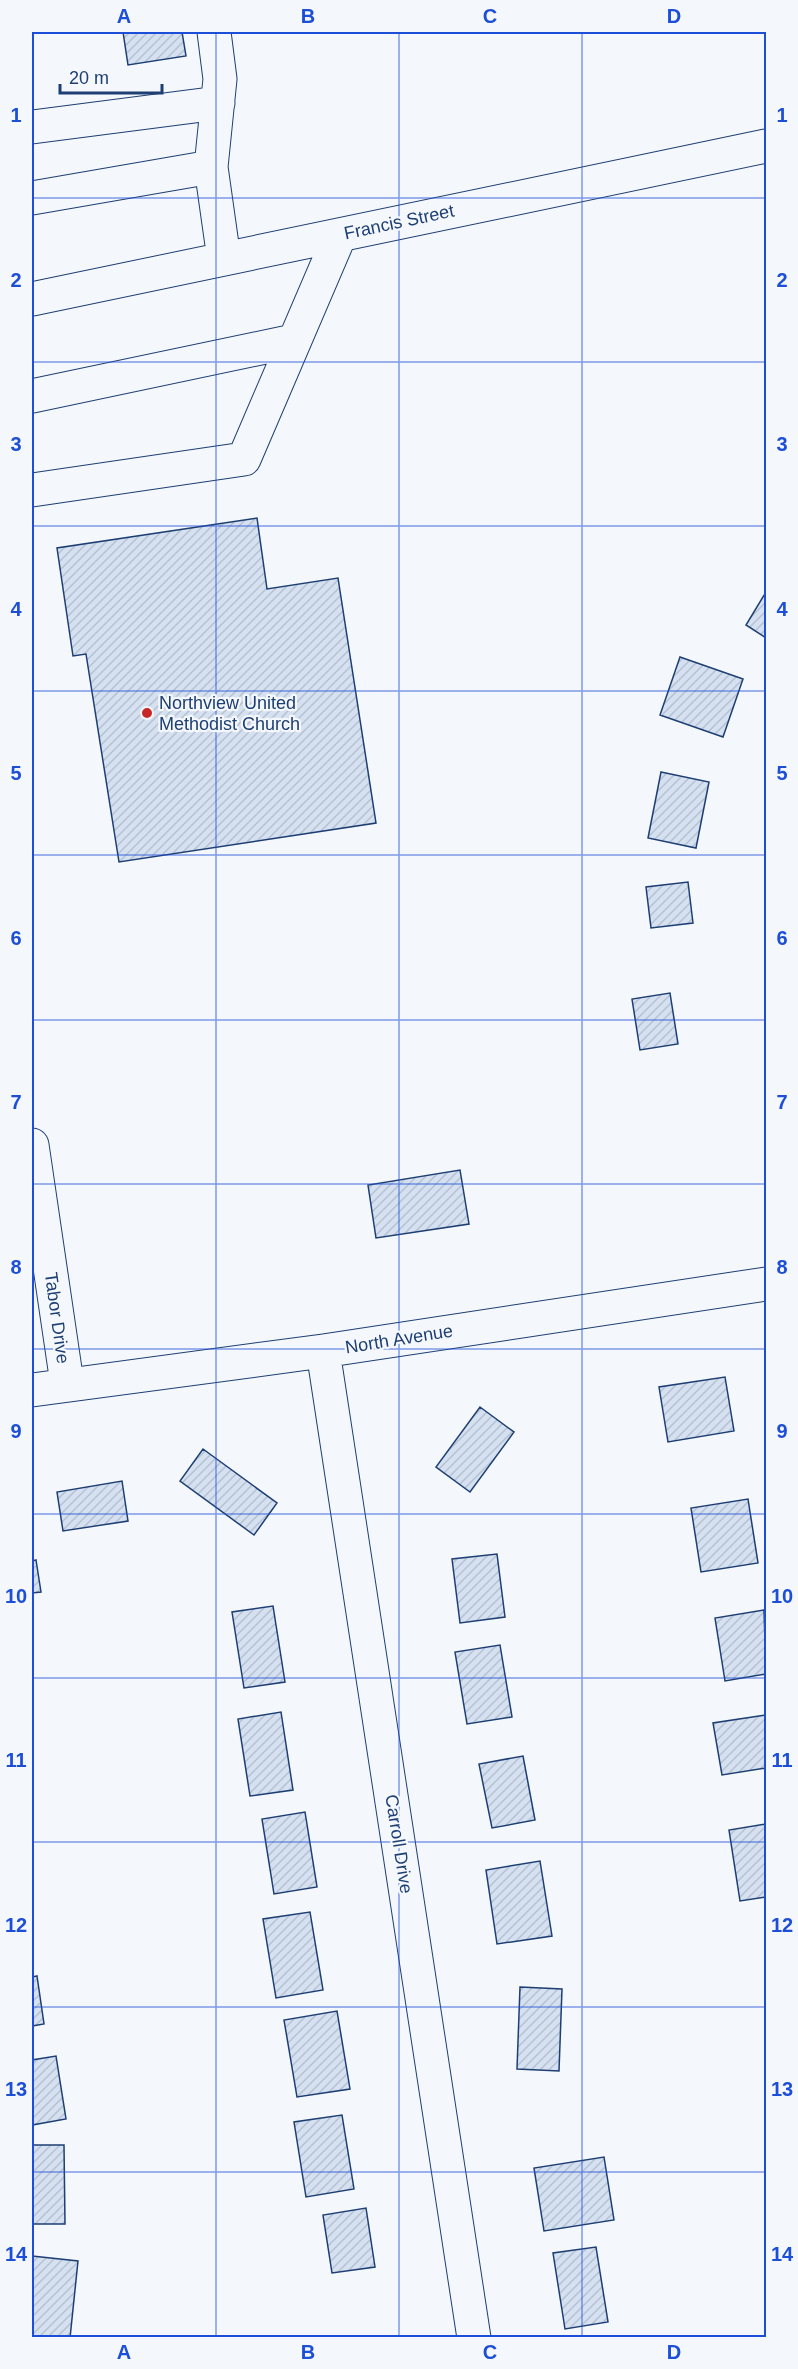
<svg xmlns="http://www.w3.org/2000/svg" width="798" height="2369" viewBox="0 0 798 2369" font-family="Arial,sans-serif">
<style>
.building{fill:url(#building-hatch);stroke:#1d3f73;stroke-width:1.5}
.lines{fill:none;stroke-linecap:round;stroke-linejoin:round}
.minor-casing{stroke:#1d3f73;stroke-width:35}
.minor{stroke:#f4f7fb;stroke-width:33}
.grid{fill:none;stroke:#1d4ed8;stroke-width:1.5;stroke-opacity:0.55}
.poi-dot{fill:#c62828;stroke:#f4f7fb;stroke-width:2}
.labels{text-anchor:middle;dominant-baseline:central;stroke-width:4.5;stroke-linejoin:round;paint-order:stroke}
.street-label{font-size:18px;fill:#1d3f73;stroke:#f4f7fb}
.poi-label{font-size:18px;fill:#1d3f73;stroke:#f4f7fb;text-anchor:start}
.neatline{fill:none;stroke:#1d4ed8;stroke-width:2}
.grid-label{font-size:20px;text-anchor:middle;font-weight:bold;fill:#1d4ed8}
</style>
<defs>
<pattern id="building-hatch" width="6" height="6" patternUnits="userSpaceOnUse" patternTransform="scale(1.5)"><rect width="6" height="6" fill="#d5e0f0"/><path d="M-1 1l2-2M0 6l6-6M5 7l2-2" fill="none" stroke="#b6c1d1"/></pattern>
</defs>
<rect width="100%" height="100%" fill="#f4f7fb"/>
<path class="building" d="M123,32H182L186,56L128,65Z
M257,518L267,589L338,578L376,823L119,862L86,654L73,656L57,548Z
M766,592V638L746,625Z
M680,657L743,679L723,737L660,715Z
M661,772L709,782L696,848L648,838Z
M688,882L693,923L651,928L646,887Z
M670,993L678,1044L640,1050L632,999Z
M460,1170L469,1224L376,1238L368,1185Z
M725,1377L734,1431L668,1442L659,1387Z
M480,1407L514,1432L470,1492L436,1467Z
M203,1449L277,1503L254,1535L180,1481Z
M122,1481L128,1521L63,1531L57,1492Z
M748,1499L758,1563L701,1572L691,1508Z
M497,1554L505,1617L460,1623L452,1559Z
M36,1560L41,1592L32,1593V1561Z
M273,1606L285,1682L244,1688L232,1612Z
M764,1610L766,1674L725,1681L715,1618Z
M500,1645L512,1717L467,1724L455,1652Z
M281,1712L293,1790L250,1796L238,1719Z
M766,1715V1768L722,1775L713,1723Z
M523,1756L535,1820L492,1828L479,1764Z
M305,1812L317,1887L274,1894L262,1819Z
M766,1824V1897L740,1901L729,1830Z
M540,1861L552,1936L497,1944L486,1870Z
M310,1912L323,1990L276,1998L263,1919Z
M37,1976L44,2024L32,2026V1977Z
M520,1987L562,1989L559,2071L517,2069Z
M337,2011L350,2089L297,2097L284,2020Z
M56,2056L66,2119L32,2125V2060Z
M342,2115L354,2189L306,2197L294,2122Z
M32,2145H64L65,2224H32Z
M604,2157L614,2220L544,2231L534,2168Z
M366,2208L375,2267L332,2273L323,2215Z
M596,2247L608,2322L565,2329L553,2253Z
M32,2256L78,2261L70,2338H32Z"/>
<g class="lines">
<g class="minor-casing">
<path id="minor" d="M214,32L220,79L211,167L224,259
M32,127L218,103
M32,198L211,167
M32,299L766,146
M32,396L294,341
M32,490L244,459L340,235
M32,1145L67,1383
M323,1351L474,2338
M32,1390L323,1351L766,1284"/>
</g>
<use href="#minor" class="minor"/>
</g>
<path class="grid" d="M216,32V2338M399,32V2338M582,32V2338M32,198H766M32,362H766M32,526H766M32,691H766M32,855H766M32,1020H766M32,1184H766M32,1349H766M32,1514H766M32,1678H766M32,1842H766M32,2007H766M32,2172H766"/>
<circle class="poi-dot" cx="147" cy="713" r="6"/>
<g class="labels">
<g class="street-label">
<text transform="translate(399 222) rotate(-12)">Francis Street</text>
<text transform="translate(57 1318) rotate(82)">Tabor Drive</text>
<text transform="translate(399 1339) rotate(-9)">North Avenue</text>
<text transform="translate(399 1844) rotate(81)">Carroll Drive</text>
</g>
<g class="poi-label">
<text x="159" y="703">Northview United<tspan x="159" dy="21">Methodist Church</tspan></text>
</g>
</g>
<rect width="798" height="2369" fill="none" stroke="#f4f7fb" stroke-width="66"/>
<path d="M60 84v9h102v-9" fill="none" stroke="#1d3f73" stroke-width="3"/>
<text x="69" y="84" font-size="18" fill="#1d3f73" stroke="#f4f7fb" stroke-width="4.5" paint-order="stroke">20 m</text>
<rect x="33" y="33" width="732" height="2303" class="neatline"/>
<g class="grid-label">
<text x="124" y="23">A</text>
<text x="308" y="23">B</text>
<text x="490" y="23">C</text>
<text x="674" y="23">D</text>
<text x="16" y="122">1</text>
<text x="782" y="122">1</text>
<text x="16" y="287">2</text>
<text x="782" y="287">2</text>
<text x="16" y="451">3</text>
<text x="782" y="451">3</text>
<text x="16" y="616">4</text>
<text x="782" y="616">4</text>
<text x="16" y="780">5</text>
<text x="782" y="780">5</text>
<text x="16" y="945">6</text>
<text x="782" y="945">6</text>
<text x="16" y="1109">7</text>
<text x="782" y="1109">7</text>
<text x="16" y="1274">8</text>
<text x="782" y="1274">8</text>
<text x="16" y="1438">9</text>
<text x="782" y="1438">9</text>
<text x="16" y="1603">10</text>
<text x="782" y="1603">10</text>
<text x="16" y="1767">11</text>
<text x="782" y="1767">11</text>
<text x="16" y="1932">12</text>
<text x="782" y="1932">12</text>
<text x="16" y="2096">13</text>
<text x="782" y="2096">13</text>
<text x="16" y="2261">14</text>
<text x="782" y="2261">14</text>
<text x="124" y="2359">A</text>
<text x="308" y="2359">B</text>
<text x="490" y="2359">C</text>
<text x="674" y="2359">D</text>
</g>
</svg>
